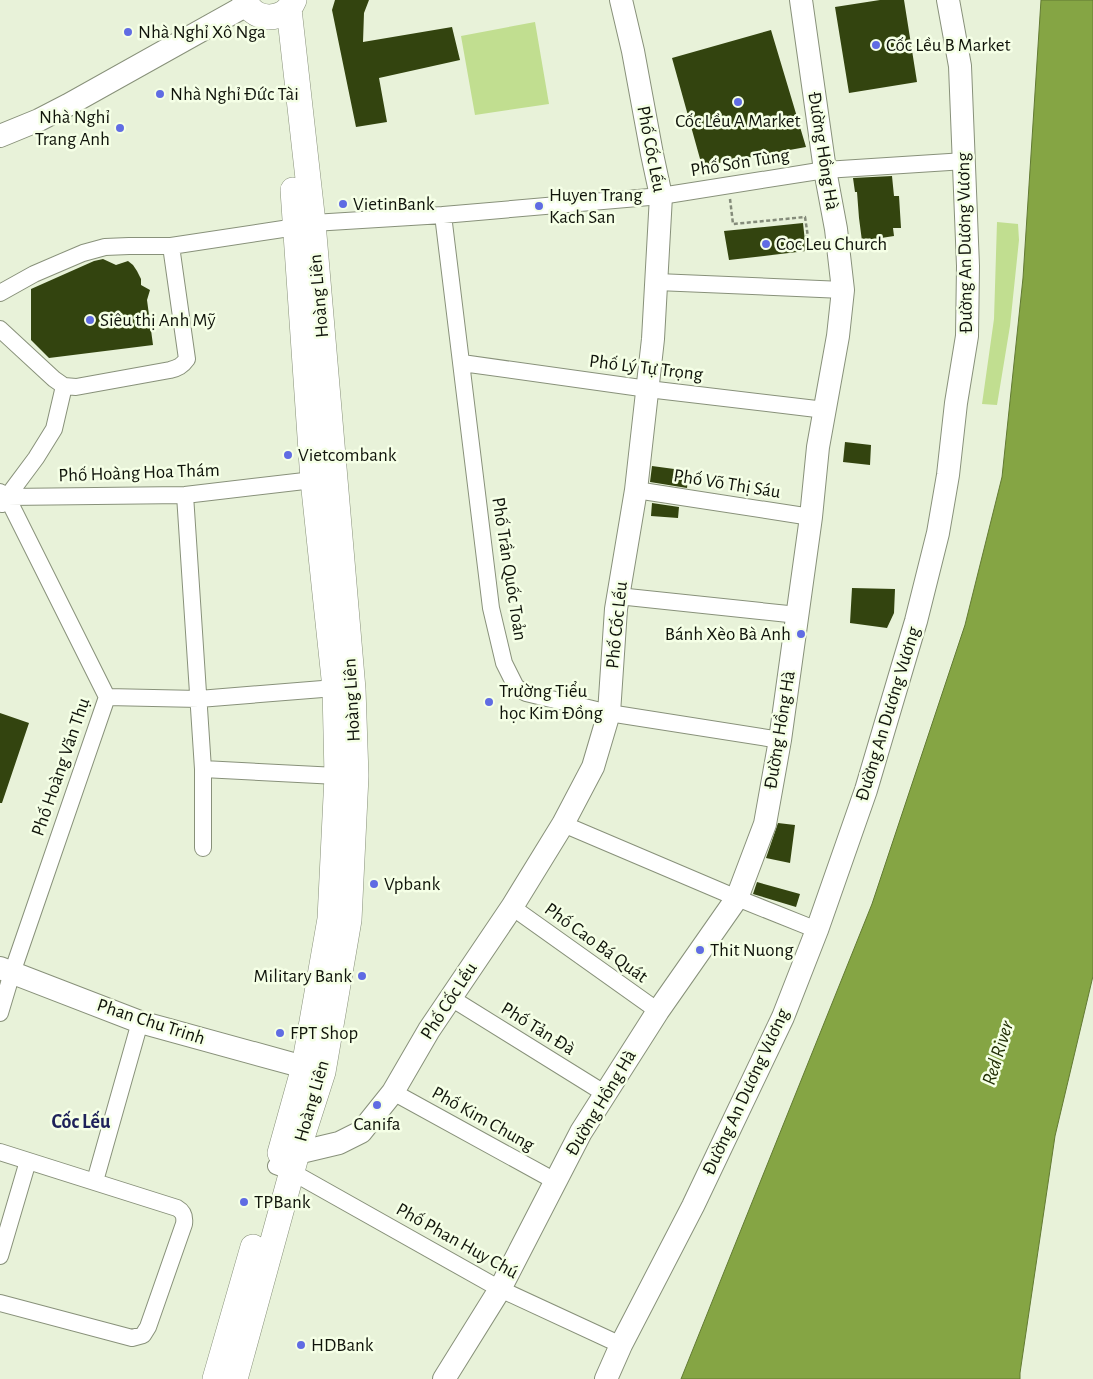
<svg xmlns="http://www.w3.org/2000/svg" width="1093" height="1379" viewBox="0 0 1093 1379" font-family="'Alegreya Sans',sans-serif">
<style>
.green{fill:#c1de90}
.water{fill:#85a544;stroke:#627a33}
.building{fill:#33440f}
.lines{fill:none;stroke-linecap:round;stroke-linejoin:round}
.street-casing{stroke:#88917a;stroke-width:18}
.secondary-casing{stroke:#88917a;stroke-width:24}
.primary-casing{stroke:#88917a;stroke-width:26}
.path{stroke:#848b7a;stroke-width:2.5;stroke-dasharray:4 2.5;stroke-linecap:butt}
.street{stroke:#fff;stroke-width:16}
.secondary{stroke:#fff;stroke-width:22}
.primary{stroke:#fff;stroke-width:25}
.poi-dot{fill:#606ce3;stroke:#f5ffe6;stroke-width:2}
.labels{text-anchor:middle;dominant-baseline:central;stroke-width:5;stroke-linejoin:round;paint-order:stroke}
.poi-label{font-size:19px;fill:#10140b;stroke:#f5ffe6;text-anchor:start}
.street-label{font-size:19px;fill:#10140b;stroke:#f5ffe6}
.water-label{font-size:20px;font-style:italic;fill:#222f06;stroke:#f5ffe6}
.neighbourhood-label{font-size:20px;font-weight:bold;fill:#1d2159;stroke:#f5ffe6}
</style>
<rect width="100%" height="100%" fill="#e8f2d9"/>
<path class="green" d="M535,22L549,104L475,115L461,36Z
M997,222L1018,224L1019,240L1010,326L997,405L982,404L994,319Z"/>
<path class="water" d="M1041,0H1093V976L1055,1136L1020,1373V1379H681L872,904L965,625L1002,477L1023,278Z"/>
<path class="building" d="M335,0H369L364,13L363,42L452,27L460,60L379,78L387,122L356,127L332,10Z
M880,0H904L917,82L849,93L835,7Z
M771,30L806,147L702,166L672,58Z
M892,176L894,196H899L901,228H893L894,236L862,241L859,218L857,192H855L853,178Z
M803,223L806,251L729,260L724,231Z
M103,259L116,265L128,261L133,265L137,271L141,279V285L150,290L147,300L153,345L49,358L31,340V289L94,261Z
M845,442L871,445L870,465L843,462Z
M652,466L689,471L687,488L650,482Z
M652,503L679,507L678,518L651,516Z
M852,588L895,589L894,613L887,628L850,623Z
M0,713L29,723L2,803H0Z
M778,823L795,825L790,863L766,858Z
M757,882L800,894L796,907L753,894Z"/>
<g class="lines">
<g class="street-casing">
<path id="street" d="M443,215L491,608L504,663L516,687L526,693L609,713L780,740
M313,223L443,215L661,196L825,170L965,161
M657,282L843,290
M0,293L34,274L83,253L105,247L129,246H171L296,227
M0,329L54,379L64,386L76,387L170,370C178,368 182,366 187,359L171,246
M462,363L648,389L825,410
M636,490L811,517
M0,492L7,497L107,697L12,973L0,1013
M185,495L203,769V848
M7,497L36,458L54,429L64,386
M2,504L7,497L185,495L313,480
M618,596L798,615
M107,697L199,699L335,688
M203,769L337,776
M563,824L737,898L817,930
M512,907L658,1011
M451,998L604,1093
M393,1092L555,1181
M0,1152L177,1208C184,1212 185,1217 184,1224L148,1327L143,1335L132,1338L0,1303
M276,1166L292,1172L500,1289L621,1345
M95,1181L140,1022
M0,1256L28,1161"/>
</g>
<g class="secondary-casing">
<path id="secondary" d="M0,136L39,120L68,105L247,5
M0,968L140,1022L304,1067
M281,1147L297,1153L339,1143L361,1132L393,1092L429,1030L512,907L563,824L593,767L609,713L616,609L636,490L653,339L661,196L652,154L633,51L621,0
M444,1379L500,1289L581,1132L658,1011L737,898L765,824L780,740L811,517L818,447L838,336L843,290L836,229L825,170L801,0
M606,1379L621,1345L693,1206L783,1017L817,930L866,790L916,621L938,533L948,475L956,403L967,336L968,266L960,66L948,0"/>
</g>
<g class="primary-casing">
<path id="primary" d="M245,0C254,23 285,22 294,0
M280,1153L304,1067L330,919L337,776L335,688L313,480L293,190
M215,1379L253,1247
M235,1379L297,1153L323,1072L349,920L356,776L353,689L313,223L289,9"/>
</g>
<path class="path" d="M730,199L733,224L805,217L808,237H804"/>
<use href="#street" class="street"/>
<use href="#secondary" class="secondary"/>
<use href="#primary" class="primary"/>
</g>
<g class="poi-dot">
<circle cx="128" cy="32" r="5"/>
<circle cx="876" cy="45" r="5"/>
<circle cx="160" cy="94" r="5"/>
<circle cx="738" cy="102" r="5"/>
<circle cx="120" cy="128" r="5"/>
<circle cx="343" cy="204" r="5"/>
<circle cx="539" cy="206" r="5"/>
<circle cx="766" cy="244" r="5"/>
<circle cx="90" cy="320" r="5"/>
<circle cx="288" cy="455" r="5"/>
<circle cx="801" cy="634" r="5"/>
<circle cx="489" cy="702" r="5"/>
<circle cx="374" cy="884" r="5"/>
<circle cx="700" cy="950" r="5"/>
<circle cx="362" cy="976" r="5"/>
<circle cx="280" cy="1033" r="5"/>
<circle cx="377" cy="1105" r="5"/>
<circle cx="244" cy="1202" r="5"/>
<circle cx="301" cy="1345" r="5"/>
</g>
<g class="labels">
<g class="poi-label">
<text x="138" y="32">Nhà Nghỉ Xô Nga</text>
<text x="886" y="45">Cốc Lều B Market</text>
<text x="170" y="94">Nhà Nghỉ Đức Tài</text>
<text x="110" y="117" text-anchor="end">Nhà Nghỉ<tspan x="110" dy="22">Trang Anh</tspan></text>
<text x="738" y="121" text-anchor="middle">Cốc Lều A Market</text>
<text x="549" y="195">Huyen Trang<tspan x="549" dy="22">Kach San</tspan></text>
<text x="353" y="204">VietinBank</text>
<text x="776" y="244">Coc Leu Church</text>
<text x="100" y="320">Siêu thị Anh Mỹ</text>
<text x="298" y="455">Vietcombank</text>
<text x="791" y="634" text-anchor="end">Bánh Xèo Bà Anh</text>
<text x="499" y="691">Trường Tiểu<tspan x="499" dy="22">học Kim Đồng</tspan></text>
<text x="384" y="884">Vpbank</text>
<text x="710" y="950">Thit Nuong</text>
<text x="352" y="976" text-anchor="end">Military Bank</text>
<text x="290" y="1033">FPT Shop</text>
<text x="377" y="1124" text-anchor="middle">Canifa</text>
<text x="254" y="1202">TPBank</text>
<text x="311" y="1345">HDBank</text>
</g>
<g class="street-label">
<text transform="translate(651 149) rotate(79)">Phố Cốc Lếu</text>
<text transform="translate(823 151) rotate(81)">Đường Hồng Hà</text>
<text transform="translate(740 163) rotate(-9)">Phố Sơn Tùng</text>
<text transform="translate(965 243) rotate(-91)">Đường An Dương Vương</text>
<text transform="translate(319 296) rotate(-95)">Hoàng Liên</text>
<text transform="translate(646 368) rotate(7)">Phố Lý Tự Trọng</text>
<text transform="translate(139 473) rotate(-2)">Phố Hoàng Hoa Thám</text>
<text transform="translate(727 484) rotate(9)">Phố Võ Thị Sáu</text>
<text transform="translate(509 569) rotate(81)">Phố Trần Quốc Toản</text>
<text transform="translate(617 625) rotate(-84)">Phố Cốc Lếu</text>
<text transform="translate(352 700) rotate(-93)">Hoàng Liên</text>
<text transform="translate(888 714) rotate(-73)">Đường An Dương Vương</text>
<text transform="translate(780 730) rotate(-81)">Đường Hồng Hà</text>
<text transform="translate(61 767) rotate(-71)">Phố Hoàng Văn Thụ</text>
<text transform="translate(596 943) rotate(36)">Phố Cao Bá Quát</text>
<text transform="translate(449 1001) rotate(-57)">Phố Cốc Lếu</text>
<text transform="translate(151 1022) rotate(18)">Phan Chu Trinh</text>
<text transform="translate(538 1029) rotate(32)">Phố Tản Đà</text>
<text transform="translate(746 1092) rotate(-65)">Đường An Dương Vương</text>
<text transform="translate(312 1101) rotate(-74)">Hoàng Liên</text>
<text transform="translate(601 1103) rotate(-59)">Đường Hồng Hà</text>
<text transform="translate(483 1119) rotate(29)">Phố Kim Chung</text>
<text transform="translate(457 1241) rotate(29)">Phố Phan Huy Chú</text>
</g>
<g class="water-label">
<text transform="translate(998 1053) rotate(-73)">Red River</text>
</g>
<g class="neighbourhood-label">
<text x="81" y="1122">Cốc Lếu</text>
</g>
</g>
</svg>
